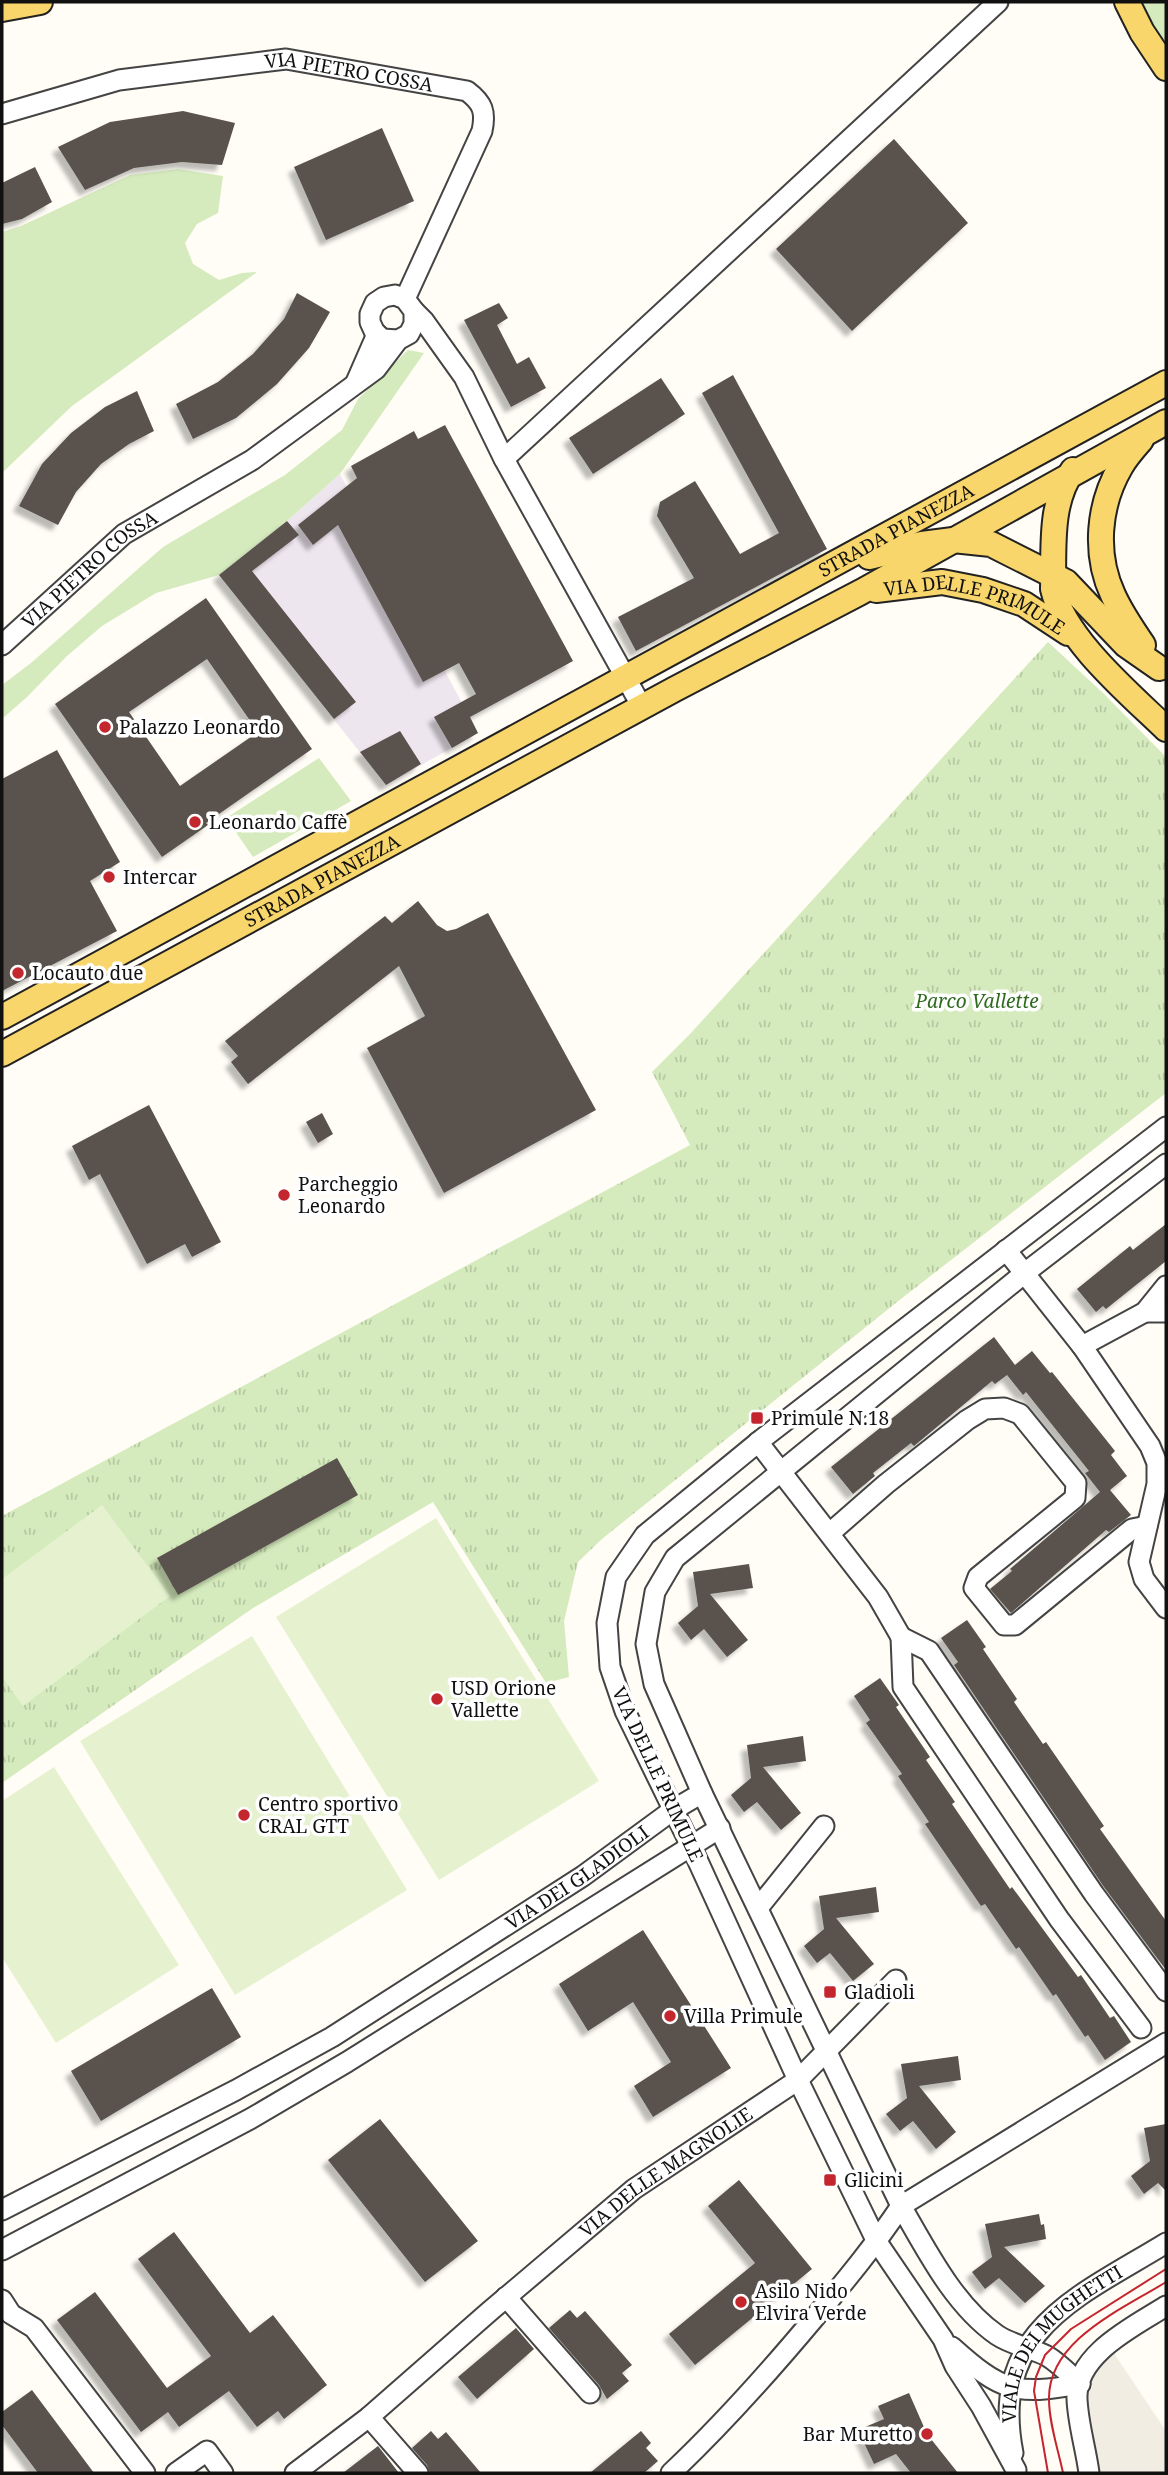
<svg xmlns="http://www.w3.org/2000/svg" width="1168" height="2475" viewBox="0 0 1168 2475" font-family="'Noto Serif',serif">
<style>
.industrial{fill:#eee6ef}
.grass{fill:#d5ebbd}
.park{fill:url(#park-tufts)}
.pitch{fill:#e6f2cf}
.plaza{fill:#f1ede2}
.building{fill:#5a524d;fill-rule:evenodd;filter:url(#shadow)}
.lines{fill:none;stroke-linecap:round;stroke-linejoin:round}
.minor-casing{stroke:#444;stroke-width:23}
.major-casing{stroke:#222;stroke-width:28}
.minor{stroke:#fff;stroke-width:19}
.major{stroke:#f9d66b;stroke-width:24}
.tram{stroke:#c4262e;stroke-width:2}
.poi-dot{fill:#c4262e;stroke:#fff;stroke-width:2.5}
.labels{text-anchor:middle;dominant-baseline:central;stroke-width:7;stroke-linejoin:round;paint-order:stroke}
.street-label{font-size:19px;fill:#111;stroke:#fff}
.poi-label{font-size:19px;fill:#111;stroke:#fff;text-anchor:start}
.park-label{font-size:19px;font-style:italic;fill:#2f6b1f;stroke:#fff}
</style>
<defs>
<pattern id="park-tufts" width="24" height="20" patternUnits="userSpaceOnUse" patternTransform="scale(1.75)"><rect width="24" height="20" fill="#d5ebbd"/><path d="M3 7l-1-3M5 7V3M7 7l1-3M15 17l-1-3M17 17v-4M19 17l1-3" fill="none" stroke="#b6c8a1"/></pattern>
<filter id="shadow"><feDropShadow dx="-6" dy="6" stdDeviation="2" flood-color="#0004"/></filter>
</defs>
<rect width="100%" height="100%" fill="#fffdf5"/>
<path class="industrial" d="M340,474L478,733L386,785L219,575L287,521Z"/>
<path class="grass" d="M1137,2H1166V52Z
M178,169L223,176L218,213L197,224L185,243L193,264L219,280L242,273L257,272L72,406L2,473V232L21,226L130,175Z
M408,350L424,353L340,474L287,521L219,575L156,593L102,626L67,656L27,697L2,719V685L31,663L163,547L285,475L342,430L358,399Z
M319,758L351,801L253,857L226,818Z"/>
<path class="park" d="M1048,642L1103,693L1166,757V1093L897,1302L602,1539L578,1562L564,1621L569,1677L546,1683L433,1502L253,1608L2,1783V1516L690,1145L652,1072L690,1034Z"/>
<path class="pitch" d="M102,1505L170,1596L23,1706L2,1677V1579Z
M436,1518L599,1781L439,1880L276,1617Z
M252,1636L407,1890L235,1995L80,1741Z
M54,1767L179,1965L56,2043L2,1957V1801Z"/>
<path class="plaza" d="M1107,2343L1166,2431V2473H1089L1080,2384Z"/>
<path class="building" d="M183,111L235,123L222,165L182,162L134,168L85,190L58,147L110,122Z
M382,128L414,201L326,240L294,167Z
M894,139L968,223L852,331L776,249Z
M35,167L52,202L22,219L2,224V183Z
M297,293L330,312L309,348L277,384L236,418L193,439L176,404L218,382L253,354L284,319Z
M499,303L508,318L497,325L517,364L529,357L546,388L511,407L464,320Z
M733,375L827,549L636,651L618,617L694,578L657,516L660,502L695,481L740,554L779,533L702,393Z
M661,378L685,414L593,474L569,438Z
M137,391L154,431L129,444L101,464L76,492L58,525L19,506L42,464L71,433L105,407Z
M445,425L573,661L470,717L478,733L452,748L434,717L476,694L459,663L423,682L338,525L313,545L298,525L357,478L351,466L414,431L418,439Z
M287,521L299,535L252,571L356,702L334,719L219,575Z
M206,598L312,749L206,823L208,825L162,857L55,704ZM207,659L258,732L180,786L129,712Z
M400,731L421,764L386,785L360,752Z
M57,750L120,862L90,881L117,931L2,991V779Z
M418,901L437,925L447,931L456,929L488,913L596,1110L444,1193L367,1048L425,1016L399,966L248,1084L231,1062L238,1056L225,1041L385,916L392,923Z
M149,1105L221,1242L192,1257L185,1244L147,1264L100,1174L89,1180L72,1146Z
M322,1113L333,1134L318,1143L306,1122Z
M1166,1224V1261L1106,1309L1103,1306L1096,1312L1077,1289L1130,1246L1133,1250Z
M994,1337L1015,1365L1032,1351L1050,1373L1052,1372L1115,1451L1111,1455L1127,1476L1110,1490L1131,1515L1109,1532L1106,1530L1011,1613L990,1589L1012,1571L1010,1569L1100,1492L1085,1473L1089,1471L1026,1392L1023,1395L1007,1375L995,1384L992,1381L914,1446L911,1443L873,1473L875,1476L853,1494L831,1467Z
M337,1458L358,1495L178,1595L157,1558Z
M749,1564L753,1588L710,1594L748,1640L727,1657L704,1629L691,1640L678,1623L698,1606L693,1572Z
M967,1620L986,1647L983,1649L1017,1699L1014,1702L1043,1744L1046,1742L1104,1826L1100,1829L1166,1921V1970L1104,1887L954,1665L958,1662L941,1638Z
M880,1678L899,1705L896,1707L930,1757L926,1760L955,1802L952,1804L1010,1889L1012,1887L1078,1977L1081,1975L1110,2018L1114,2016L1131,2042L1105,2060L1088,2035L1085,2037L1056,1994L1053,1996L1019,1947L1016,1949L985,1904L981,1906L925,1824L929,1822L898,1776L902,1774L866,1723L870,1720L854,1696Z
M803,1736L806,1761L763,1767L801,1813L781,1830L757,1802L744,1812L731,1795L751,1778L747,1745Z
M876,1887L879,1912L836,1918L874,1964L853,1981L830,1953L817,1963L804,1946L824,1929L819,1896Z
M643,1930L731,2068L653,2117L634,2086L671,2062L633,2002L588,2031L559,1984Z
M212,1988L241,2037L101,2121L71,2071Z
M958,2056L961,2080L919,2086L956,2132L936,2149L913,2121L900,2131L886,2114L907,2098L901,2064Z
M380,2119L478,2241L425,2282L328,2160Z
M1166,2124V2191L1158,2183L1144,2194L1131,2176L1150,2161L1144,2128Z
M739,2180L812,2269L695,2365L669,2334L755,2263L708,2206Z
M1039,2214L1041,2225L1044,2224L1046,2239L1004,2247L1045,2286L1025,2303L999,2278L985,2289L972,2272L992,2257L985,2224Z
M174,2232L250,2333L273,2315L327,2385L284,2419L278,2411L257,2427L229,2391L179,2427L168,2412L141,2432L57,2320L95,2292L167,2388L211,2356L138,2259Z
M570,2310L577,2318L585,2311L632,2365L622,2373L629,2381L607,2399L599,2385L549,2328Z
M516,2328L534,2349L477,2399L458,2377Z
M32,2390L94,2473H38L2,2425V2412Z
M909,2393L927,2434L958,2473H911L896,2454L874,2464L858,2430L884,2419L878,2406Z
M431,2431L438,2439L446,2432L481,2473H430L427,2465L412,2448Z
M641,2431L651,2443L646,2448L658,2461L644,2473H590Z
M378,2446L399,2473H343Z"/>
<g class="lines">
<g class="minor-casing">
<g id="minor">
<path id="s1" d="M2,114L119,80L286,59L467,91C483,103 486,112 482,131L405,299"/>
<path d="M414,311L424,321L464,377L504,459L642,707"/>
<path d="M356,382L377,334"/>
<path d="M504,459L998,2"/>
<path id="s2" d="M2,645L124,534L252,460L376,369L398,340L409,334L414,324V311L405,299L395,295L384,297L375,303L370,314V322L375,333L383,339L398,340"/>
<path d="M1006,1250L1082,1346L1150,1446L1157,1463V1484L1139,1562L1144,1579L1166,1608"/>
<path d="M1145,1312H1166"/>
<path d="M1082,1346L1145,1312L1166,1286"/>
<path d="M758,1442L878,1597L901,1637"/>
<path d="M830,1533L886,1484L967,1420L985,1409L1004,1408L1020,1414L1076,1483L1075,1498L978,1577L974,1588L1004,1625H1015L1132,1529L1147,1526"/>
<path d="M758,1908L824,1826"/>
<path d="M1141,2028L1059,1919L903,1687L901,1637L929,1651L1094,1894L1166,1991"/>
<path id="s3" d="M2,2210L236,2090L332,2037L583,1876L673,1810L702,1793"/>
<path d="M2,2250L250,2119L347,2062L720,1828"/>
<path d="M506,2297L590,2393"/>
<path d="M2,2300L11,2314L34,2328L145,2473"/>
<path d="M952,2347C1001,2391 1015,2396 1080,2384"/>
<path d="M1080,2384C1069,2374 1059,2363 1047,2356C1031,2348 1012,2345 997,2335C954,2305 927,2251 901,2206L702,1793L654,1684L646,1644L655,1592L675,1558L1026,1272L1166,1164"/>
<path d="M369,2417L418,2473"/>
<path id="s4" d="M1013,2453C989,2330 1078,2297 1166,2243"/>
<path d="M1016,2470L981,2406L955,2366L943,2339L877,2242L798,2080L691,1846L625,1711L610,1667L607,1623L616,1577L645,1535L762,1439L1166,1127"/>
<path d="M176,2473L207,2451L223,2473"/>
<path id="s5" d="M295,2473L369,2417L490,2311L634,2189L798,2080L896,1980"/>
<path d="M671,2473C723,2424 770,2371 816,2316C846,2280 875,2245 901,2206L1166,2043"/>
<path d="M1089,2473C1086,2449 1078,2424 1077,2399C1075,2354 1135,2326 1166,2306"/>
</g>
</g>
<g class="major-casing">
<g id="major">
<path d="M1127,2L1142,32L1166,68"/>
<path d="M2,9L40,2"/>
<path d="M1141,440C1134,448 1126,457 1121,466C1098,505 1094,554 1113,595C1121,613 1132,629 1143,645"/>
<path d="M1073,470C1049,502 1054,551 1053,589C1064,639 1130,694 1166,729"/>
<path d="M869,557L922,544L953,540L991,544L1066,582L1126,645L1159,668"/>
<path id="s6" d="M876,590L942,582L983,590L1024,604L1068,633"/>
<path id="s7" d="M2,1017L1166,383"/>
<path id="s8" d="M2,1054L675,689L861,592L1166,422"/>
</g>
</g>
<use href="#minor" class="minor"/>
<use href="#major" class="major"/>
<path class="tram" d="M1048,2473L1034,2391L1036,2377L1045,2355L1071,2329L1166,2269
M1063,2473C1058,2449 1049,2423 1049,2399C1048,2340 1123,2309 1166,2282"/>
</g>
<g class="poi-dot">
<circle cx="105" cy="727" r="7"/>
<circle cx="195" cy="822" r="7"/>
<circle cx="109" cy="877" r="7"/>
<circle cx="18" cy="973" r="7"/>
<circle cx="284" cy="1195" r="7"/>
<rect x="750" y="1411" width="14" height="14" rx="3.5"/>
<circle cx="437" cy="1699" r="7"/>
<circle cx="244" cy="1815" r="7"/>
<rect x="823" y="1985" width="14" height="14" rx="3.5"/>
<circle cx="670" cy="2016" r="7"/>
<rect x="823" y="2173" width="14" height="14" rx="3.5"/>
<circle cx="741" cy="2302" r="7"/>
<circle cx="927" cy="2434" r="7"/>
</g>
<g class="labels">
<g class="street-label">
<text stroke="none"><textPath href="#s1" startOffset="354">VIA PIETRO COSSA</textPath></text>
<text stroke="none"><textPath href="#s7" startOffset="1018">STRADA PIANEZZA</textPath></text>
<text stroke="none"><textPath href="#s2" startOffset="116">VIA PIETRO COSSA</textPath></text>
<text stroke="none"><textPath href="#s6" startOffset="103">VIA DELLE PRIMULE</textPath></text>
<text stroke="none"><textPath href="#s8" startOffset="364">STRADA PIANEZZA</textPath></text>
<text transform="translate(658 1774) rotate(65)">VIA DELLE PRIMULE</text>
<text stroke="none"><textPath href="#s3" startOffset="665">VIA DEI GLADIOLI</textPath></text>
<text stroke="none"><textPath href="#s5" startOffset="478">VIA DELLE MAGNOLIE</textPath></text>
<text stroke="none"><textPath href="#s4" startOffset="131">VIALE DEI MUGHETTI</textPath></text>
</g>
<g class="poi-label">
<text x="119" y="727">Palazzo Leonardo</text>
<text x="209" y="822">Leonardo Caffè</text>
<text x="123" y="877">Intercar</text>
<text x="32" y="973">Locauto due</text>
<text x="298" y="1184">Parcheggio<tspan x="298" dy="22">Leonardo</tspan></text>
<text x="771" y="1418">Primule N.18</text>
<text x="451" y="1688">USD Orione<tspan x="451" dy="22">Vallette</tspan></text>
<text x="258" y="1804">Centro sportivo<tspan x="258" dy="22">CRAL GTT</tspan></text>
<text x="844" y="1992">Gladioli</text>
<text x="684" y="2016">Villa Primule</text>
<text x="844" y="2180">Glicini</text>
<text x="755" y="2291">Asilo Nido<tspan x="755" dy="22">Elvira Verde</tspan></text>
<text x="913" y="2434" text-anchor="end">Bar Muretto</text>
</g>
<g class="park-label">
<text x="977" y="1001">Parco Vallette</text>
</g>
</g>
<rect width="1168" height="2475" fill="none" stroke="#111111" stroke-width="7"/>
</svg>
